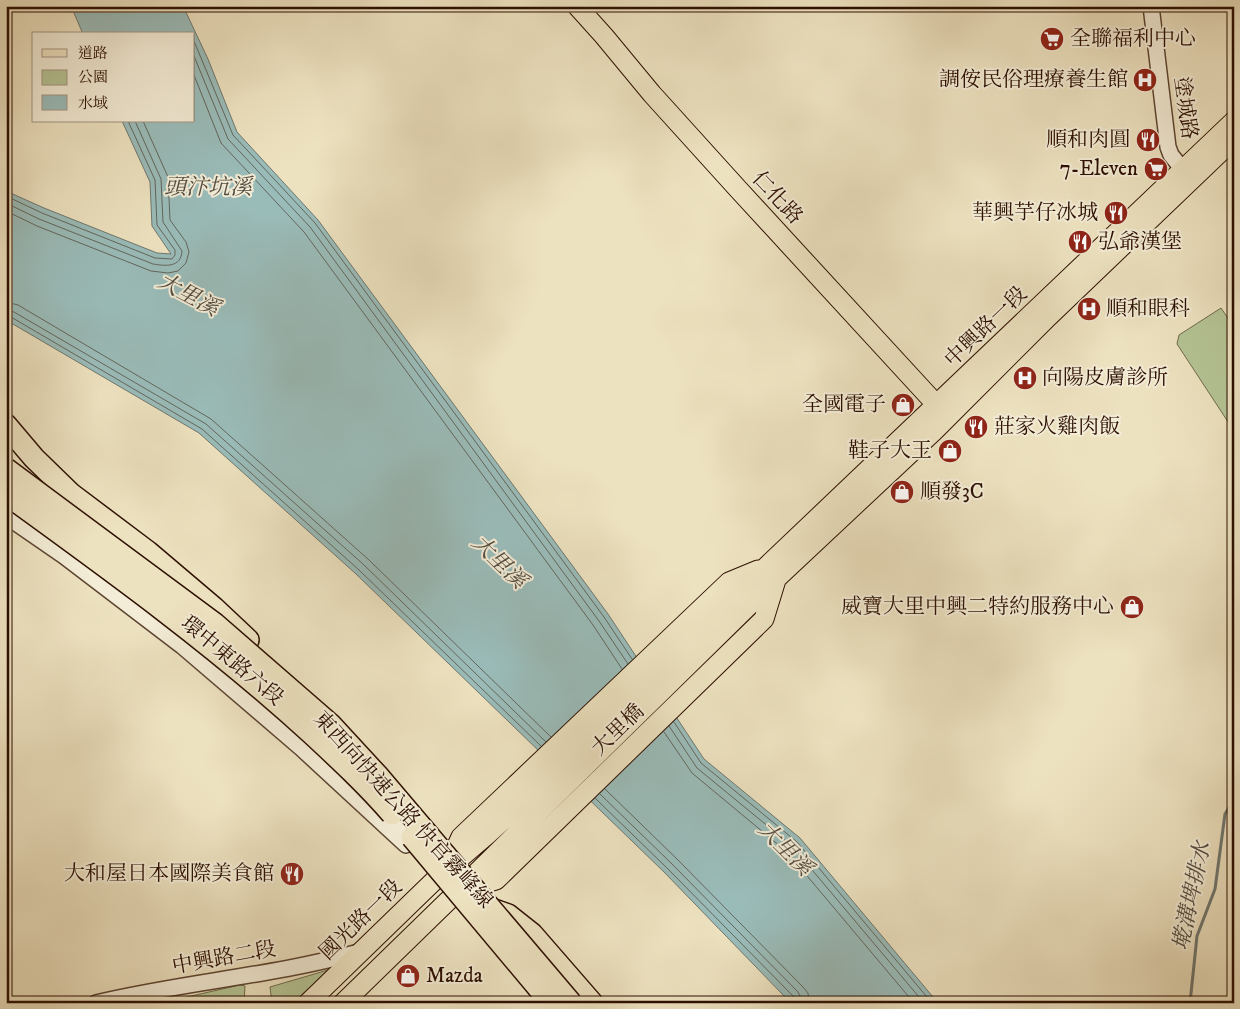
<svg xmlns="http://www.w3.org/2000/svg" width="1240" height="1009" viewBox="0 0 1240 1009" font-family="'IM FELL DW Pica','Noto Serif TC',serif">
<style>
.green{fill:#b5c495;stroke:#706a4b}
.water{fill:#9abcb9;stroke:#6e776f}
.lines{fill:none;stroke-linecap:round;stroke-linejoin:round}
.shore{stroke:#63665d;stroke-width:1}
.stream{stroke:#6e776f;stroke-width:3}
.minor-casing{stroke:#5c4431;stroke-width:18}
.major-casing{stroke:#2c0f01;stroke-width:21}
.highway-casing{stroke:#2c0f01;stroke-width:24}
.minor{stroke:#f3ecd6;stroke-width:15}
.major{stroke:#ede2c0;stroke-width:19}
.highway{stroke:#ede2c0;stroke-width:21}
.highway-bridge-casing{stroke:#2c0f01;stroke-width:24;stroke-linecap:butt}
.highway-bridge{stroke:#ede2c0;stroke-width:21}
.labels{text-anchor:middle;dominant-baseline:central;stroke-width:4;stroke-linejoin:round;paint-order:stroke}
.poi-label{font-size:21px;fill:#2c0f01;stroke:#f3ecd6;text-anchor:end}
.street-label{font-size:21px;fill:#2c0f01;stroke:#f3ecd6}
.water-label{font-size:22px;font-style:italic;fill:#524c41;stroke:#f3ecd6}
</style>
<rect width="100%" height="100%" fill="#ede2c0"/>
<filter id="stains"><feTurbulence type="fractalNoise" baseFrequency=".004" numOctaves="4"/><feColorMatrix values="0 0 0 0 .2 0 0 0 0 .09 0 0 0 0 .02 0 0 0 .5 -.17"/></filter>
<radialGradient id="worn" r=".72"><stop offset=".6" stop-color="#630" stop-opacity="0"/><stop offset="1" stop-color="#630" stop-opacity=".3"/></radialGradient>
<path class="green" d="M1221,308L1234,327V431L1177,344L1179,335Z
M328,970L293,1003H272L270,987Z
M240,985L245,986L244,1003H160Z"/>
<path class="water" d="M71,6H183L208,59L237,132L318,220L608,614L704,759L800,838L938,1003H793L786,998L664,872L356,574L199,433L6,320V191L44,208L157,253L171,254L152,226L150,182L122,121H194V34H83Z"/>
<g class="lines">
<path class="shore" d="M194,41L233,135L315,223L604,617L632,659
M194,56L228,139L310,227L599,621L628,664
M194,75L221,143L304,232L593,625L622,669
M6,196L42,213L155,258L172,259L175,255V250L157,225L155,180L128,121
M6,203L39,219L153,264C165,266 181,268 182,251L163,222L161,179L135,121
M6,211L37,226L151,271L168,273L178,271L186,263L189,252L186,242L170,220L168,177L143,121
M6,302L18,305L211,419L369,560L551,737
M6,310L14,312L206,424L364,565L546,742
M6,316L11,317L202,429L359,570L541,746
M674,722L701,763L797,842L932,1003
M669,726L697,768L792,846L924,1003
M664,732L692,773L787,852L914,1003
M605,789L677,859L803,987L808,993L809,1003
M600,794L672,864L798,992L801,998L802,1003
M595,798L668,869L794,997L796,1003"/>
<path class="stream" d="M1190,1003L1197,936L1215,889L1225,814L1234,799"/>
<g class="minor-casing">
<path id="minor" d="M1151,6L1168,147L1171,155L1189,177
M6,516L64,556L182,646L301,748L406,845
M388,805L405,832L418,844
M96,1003C183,982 273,976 359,952"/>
</g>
<g class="major-casing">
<path id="major" d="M577,6L604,36L652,94L738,189L945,414
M448,865L461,837L729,582L758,570
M463,887L483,884L496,880L764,619L776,580
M308,1003L439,876L488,834L543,784L768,565L1234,121
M343,1003L455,894L777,578L935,430L1047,318L1234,139"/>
</g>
<g class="highway-casing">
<path id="highway" d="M6,425L34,458L71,494L148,552L214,608L248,640
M494,910L508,915L532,934L592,1003"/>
</g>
<use href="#minor" class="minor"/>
<use href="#major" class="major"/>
<use href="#highway" class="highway"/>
<g class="highway-bridge-casing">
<path id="highway-bridge" d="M6,469L215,624L330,724L379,777L571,1003
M6,494C111,570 216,646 311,733C339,759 367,785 392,814
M412,837L551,1003"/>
</g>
<use href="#highway-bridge" class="highway-bridge"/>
</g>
<defs>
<g id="supermarket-disc" transform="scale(1.25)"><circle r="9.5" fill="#8f2418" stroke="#f3ecd6"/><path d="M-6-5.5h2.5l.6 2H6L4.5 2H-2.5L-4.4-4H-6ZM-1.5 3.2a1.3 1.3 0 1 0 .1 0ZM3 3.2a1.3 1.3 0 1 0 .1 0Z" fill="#fff"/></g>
<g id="hospital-disc" transform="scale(1.25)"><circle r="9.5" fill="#8f2418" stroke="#f3ecd6"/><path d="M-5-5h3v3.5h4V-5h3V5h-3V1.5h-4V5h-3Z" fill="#fff"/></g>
<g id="restaurant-disc" transform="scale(1.25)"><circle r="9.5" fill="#8f2418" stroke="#f3ecd6"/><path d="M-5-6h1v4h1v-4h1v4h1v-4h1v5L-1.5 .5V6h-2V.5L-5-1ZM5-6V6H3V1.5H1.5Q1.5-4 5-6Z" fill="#fff"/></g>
<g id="shop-disc" transform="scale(1.25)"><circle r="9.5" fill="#8f2418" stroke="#f3ecd6"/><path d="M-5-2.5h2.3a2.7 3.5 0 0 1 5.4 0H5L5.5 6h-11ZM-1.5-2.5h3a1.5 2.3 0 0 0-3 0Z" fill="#fff"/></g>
</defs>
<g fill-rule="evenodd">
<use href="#supermarket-disc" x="1052" y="39"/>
<use href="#hospital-disc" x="1145" y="80"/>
<use href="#restaurant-disc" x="1148" y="140"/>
<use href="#supermarket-disc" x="1156" y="169"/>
<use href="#restaurant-disc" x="1116" y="213"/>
<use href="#restaurant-disc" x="1080" y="242"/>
<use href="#hospital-disc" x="1089" y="309"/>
<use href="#hospital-disc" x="1025" y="378"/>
<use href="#shop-disc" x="903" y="405"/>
<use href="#restaurant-disc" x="976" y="427"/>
<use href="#shop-disc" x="950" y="451"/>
<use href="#shop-disc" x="902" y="492"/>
<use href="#shop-disc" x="1132" y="607"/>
<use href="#restaurant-disc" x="292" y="874"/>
<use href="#shop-disc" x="408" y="976"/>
</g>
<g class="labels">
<g class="poi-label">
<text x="1070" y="39" text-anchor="start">全聯福利中心</text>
<text x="1128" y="80">調侒民俗理療養生館</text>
<text x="1130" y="140">順和肉圓</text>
<text x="1138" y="169">7-Eleven</text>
<text x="1098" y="213">華興芋仔冰城</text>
<text x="1098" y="242" text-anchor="start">弘爺漢堡</text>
<text x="1106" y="309" text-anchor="start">順和眼科</text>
<text x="1042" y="378" text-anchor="start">向陽皮膚診所</text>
<text x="886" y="405">全國電子</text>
<text x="994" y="427" text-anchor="start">莊家火雞肉飯</text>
<text x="932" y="451">鞋子大王</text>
<text x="920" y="492" text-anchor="start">順發3C</text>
<text x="1114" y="607">威寶大里中興二特約服務中心</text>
<text x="274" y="874">大和屋日本國際美食館</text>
<text x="426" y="976" text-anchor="start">Mazda</text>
</g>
<g class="street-label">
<text transform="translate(1185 108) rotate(82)">塗城路</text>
<text transform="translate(777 198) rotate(47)">仁化路</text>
<text transform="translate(986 327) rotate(-44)">中興路一段</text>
<text transform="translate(232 661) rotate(40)">環中東路六段</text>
<text transform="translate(618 730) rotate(-44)">大里橋</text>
<text transform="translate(403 810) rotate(48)">東西向快速公路 快官霧峰線</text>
<text transform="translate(361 920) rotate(-44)">國光路一段</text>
<text transform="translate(224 958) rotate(-10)">中興路二段</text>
</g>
<g class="water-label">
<text x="208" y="187">頭汴坑溪</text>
<text transform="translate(188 295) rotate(28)">大里溪</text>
<text transform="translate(499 562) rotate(44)">大里溪</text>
<text transform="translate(785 849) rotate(45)">大里溪</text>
<text transform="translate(1192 896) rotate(-78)">墘溝埤排水</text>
</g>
</g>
<rect width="1240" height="1009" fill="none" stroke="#ede2c0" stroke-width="25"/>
<rect x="8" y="8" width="1225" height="994" fill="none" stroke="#2c0f01" stroke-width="2.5"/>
<rect x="12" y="12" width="1215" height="984" fill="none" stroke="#2c0f01"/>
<rect x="32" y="32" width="162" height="90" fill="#f3ecd6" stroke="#a39481"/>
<rect x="42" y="49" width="25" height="8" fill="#ede2c0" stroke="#a39481"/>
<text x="78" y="58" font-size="15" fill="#2c0f01">道路</text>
<rect x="42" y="70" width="25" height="15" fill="#b5c495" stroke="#a39481"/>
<text x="78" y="82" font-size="15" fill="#2c0f01">公園</text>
<rect x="42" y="95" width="25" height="15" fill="#9abcb9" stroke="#a39481"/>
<text x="78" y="108" font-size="15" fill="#2c0f01">水域</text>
<rect width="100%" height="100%" filter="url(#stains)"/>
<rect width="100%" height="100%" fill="url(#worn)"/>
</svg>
